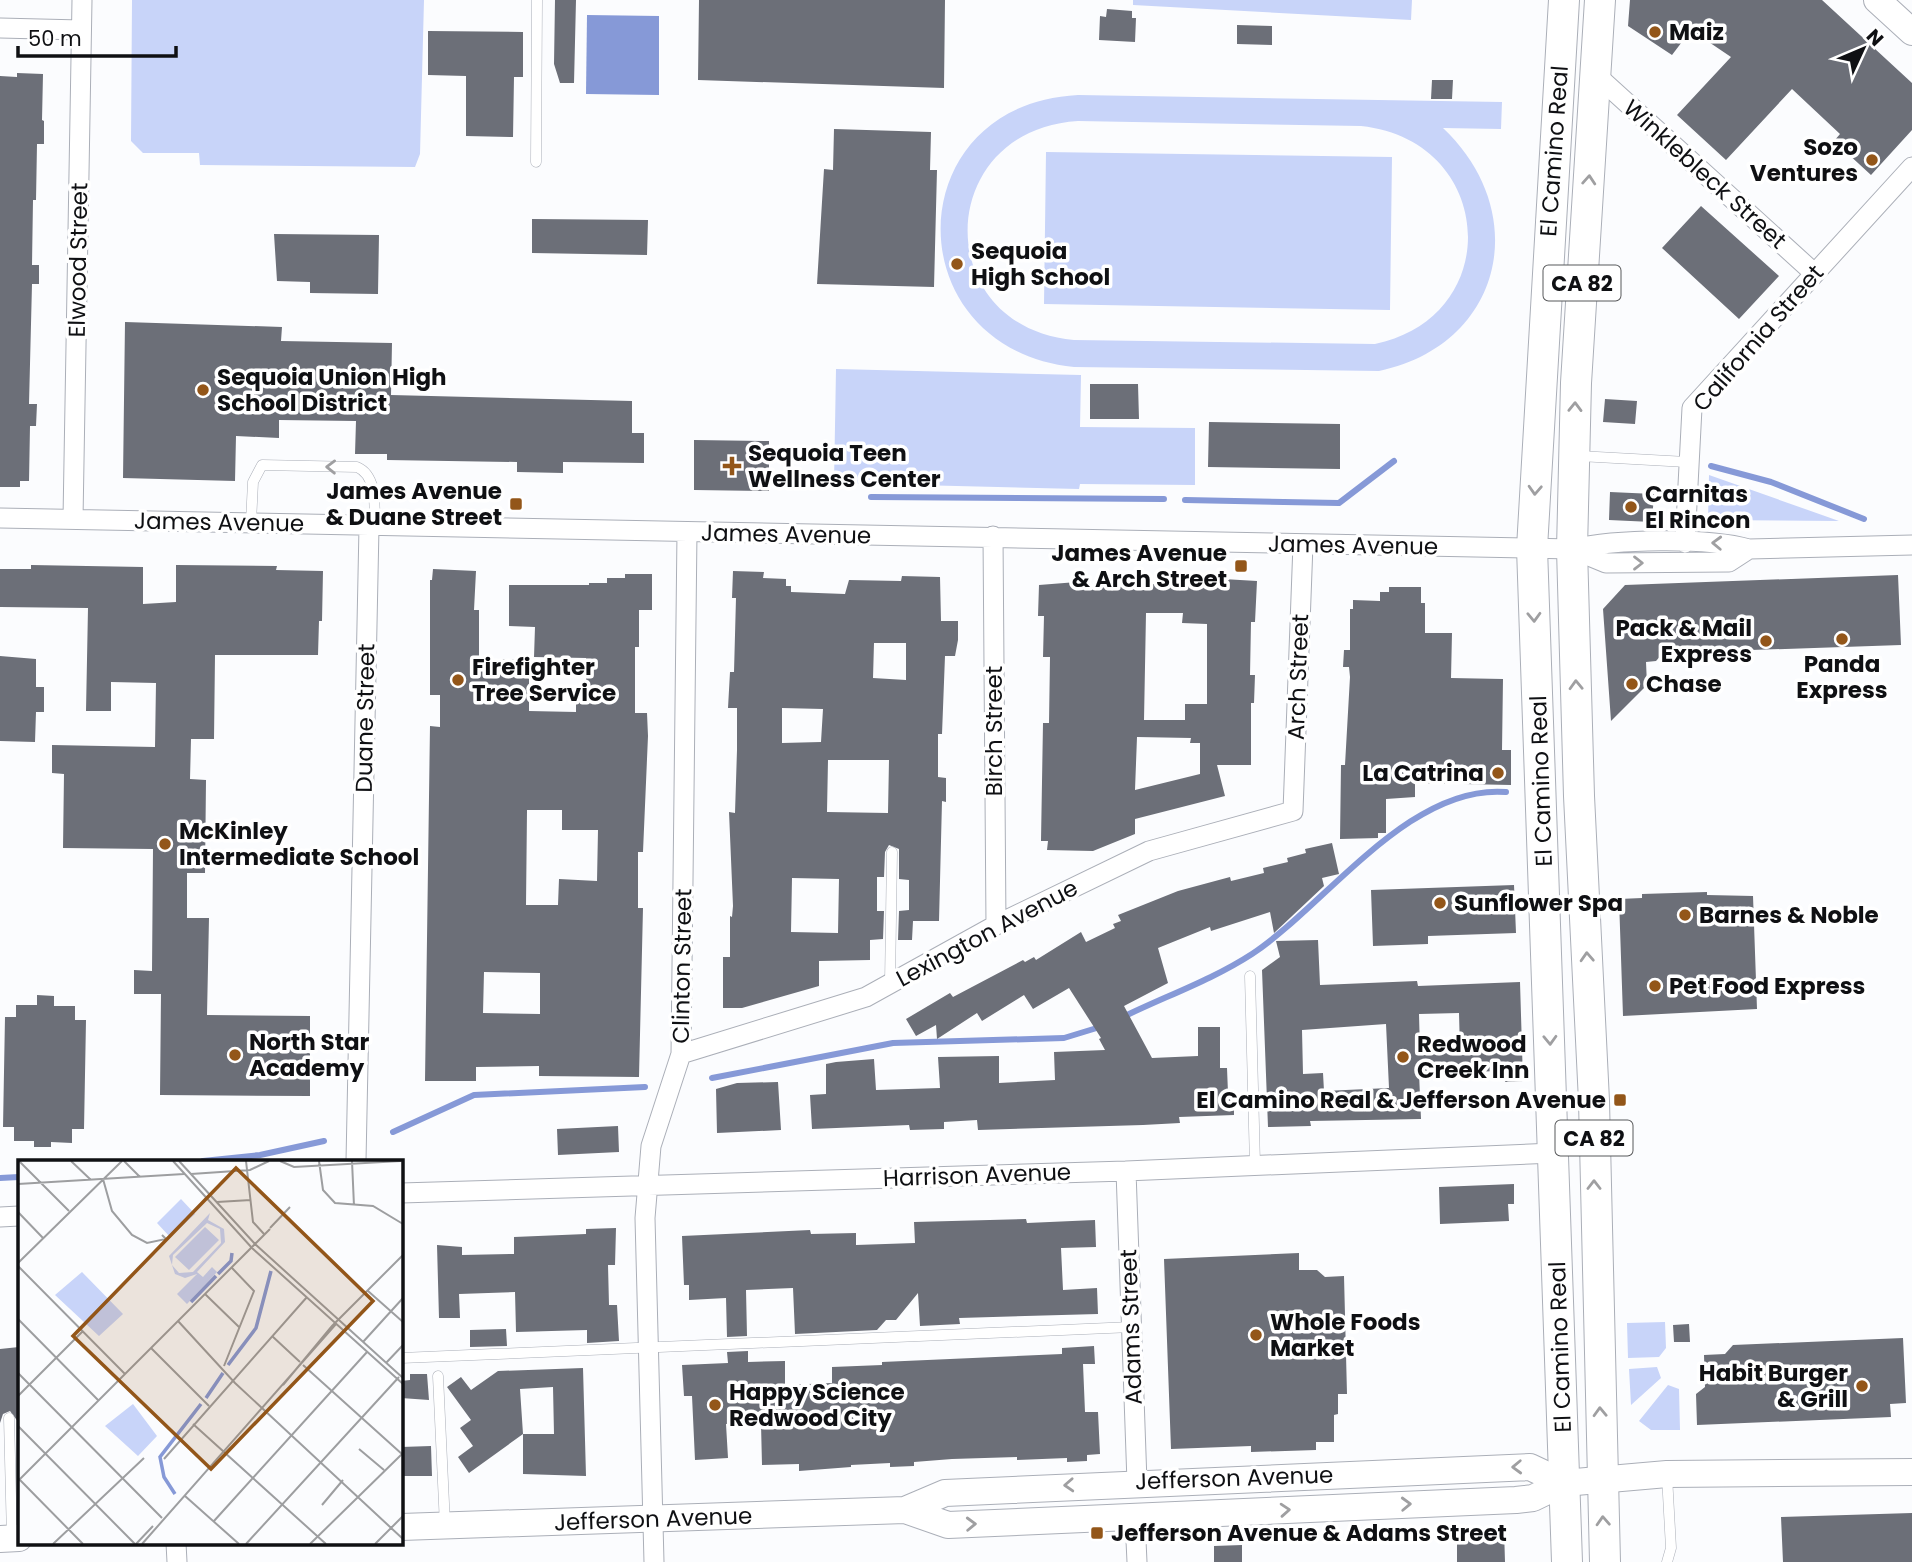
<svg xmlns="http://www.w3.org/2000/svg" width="1912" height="1562" viewBox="0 0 1912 1562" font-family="Poppins,sans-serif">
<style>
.green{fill:#c8d4f9;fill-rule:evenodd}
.water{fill:#8699d7}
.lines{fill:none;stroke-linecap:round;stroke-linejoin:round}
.stream{stroke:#8699d7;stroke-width:6}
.building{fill:#6c6f78;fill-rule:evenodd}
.lane-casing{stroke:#abafb8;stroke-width:11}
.street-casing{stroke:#abafb8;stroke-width:21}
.secondary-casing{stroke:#abafb8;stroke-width:28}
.primary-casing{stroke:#abafb8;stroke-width:32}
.lane{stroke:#fff;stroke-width:10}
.street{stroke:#fff;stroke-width:19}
.secondary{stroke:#fff;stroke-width:26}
.primary{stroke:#fff;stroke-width:30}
.oneway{stroke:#9f9fa1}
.poi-dot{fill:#935619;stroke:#fff;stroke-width:2.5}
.labels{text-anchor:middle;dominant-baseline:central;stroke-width:7;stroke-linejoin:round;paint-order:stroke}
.shield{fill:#fff;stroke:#57585a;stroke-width:2}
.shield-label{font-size:21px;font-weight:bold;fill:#0f1013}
.poi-label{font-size:23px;font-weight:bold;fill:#0f1013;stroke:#fff;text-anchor:start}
.street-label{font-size:23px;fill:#0f1013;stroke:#fff}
.inset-river{fill:none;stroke:#8699d7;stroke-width:3.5}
.inset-road{fill:none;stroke:#9d9ea0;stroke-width:2}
.view{fill:#935619;fill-opacity:0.15;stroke:#935619;stroke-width:3.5}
.inset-edge{fill:none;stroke:#0f1013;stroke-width:3.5}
</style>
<rect width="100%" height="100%" fill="#fbfcfe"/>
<path class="green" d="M132,0H424L420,154L415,167L200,165L199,153H143L131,141Z
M1133,0H1412L1411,20L1133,5Z
M1078,95L1502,102L1501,129L1443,128C1533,213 1503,345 1379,371L1074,367C894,348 897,104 1078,95ZM1078,121L1361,126C1495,140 1507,316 1375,344L1074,340C930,327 933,130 1078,121Z
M1046,152L1392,157L1390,310L1044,304Z
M836,369L1081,375L1080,427L1195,428V485L1080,484L1079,489L834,483Z
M1709,475L1839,521L1708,520Z
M1665,1322L1666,1348L1659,1357L1628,1358L1627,1323Z
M1657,1367L1661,1378L1631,1405L1629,1369Z
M1668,1385L1679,1389L1680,1430H1651L1639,1421Z"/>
<path class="water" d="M587,15L659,16V95L586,94Z"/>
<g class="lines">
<path class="stream" d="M1711,466L1771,482L1864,519
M871,497L1164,499
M1185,500L1339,503L1394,461
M1123,1017C1166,996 1212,980 1252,954C1326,905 1409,784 1506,792
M712,1078L893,1043L1064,1038L1100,1027
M393,1132L474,1095L645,1087
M203,1161L260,1155L324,1141
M0,1178L19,1177"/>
</g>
<path class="building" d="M555,0H576L574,83H560L554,64Z
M699,0H945L944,88L698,80Z
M1630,0H1822L1912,83V130L1871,175L1834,141L1840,134L1792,89L1726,160L1677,115L1731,57L1691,30L1672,55L1628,26Z
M1107,9L1132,11V18H1136L1135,42L1099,40L1100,16L1106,17Z
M1237,25L1272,26V45L1237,44Z
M428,31L523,32V77H514L513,137L466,136V76L428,75Z
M17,73L43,74L42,120L44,121V144H37L36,200H33L32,265H39V284H32L29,404H37L36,426H30L29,481H20V487H0V76L17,77Z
M1432,80H1453L1452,99H1431Z
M834,129L931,132L930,170H937L934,287L817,284L824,169L833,170Z
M1701,206L1779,276L1739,319L1662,248Z
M532,219L648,220L647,255L532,253Z
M274,234L379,235L378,294L310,293V282L277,281Z
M125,322L282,327L281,341L392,343L391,395L632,401V433H644V463L563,462V473L517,472V462L387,460V454H355L356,421L279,420V438L236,436L235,481L123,478Z
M1090,384H1138L1139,419H1090Z
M1605,399L1637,401L1635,424L1603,422Z
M1209,422L1340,424V469L1208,467Z
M694,440L769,441V491L694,490Z
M1610,492L1654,494L1652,522L1609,520Z
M31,565L143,567V604L176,602V565L277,566L276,570L323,571L322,621H319L318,655H215L214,739H191L190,779L206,780L205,873H187V918H209L207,1015L310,1016V1096L160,1095L161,994H134V970L152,971L153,849L63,848L64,774L52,773V745L155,747L156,683L111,682V711H86L88,608L0,607V569H31Z
M433,569L476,571L474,610H479V659L529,660V711L576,712V695H586V658L534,657L535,627L509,626V585H589V583H607V578H625V574H652V610H639V647H635V713H647L648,736L643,852H638V908H643L639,1077L539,1076V1066L476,1067V1081H425L430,726L440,727V695H430V580H432ZM527,810H562V830H598L597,881L559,879L558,905H526ZM484,972L540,973V1014L483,1013Z
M733,571L764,572L763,578L786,579V586H791V592L845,594L849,580L901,581L902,576L940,577L941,621H958V640L955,656H945L942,734H938V777L946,778V802L942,801L939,921H913L912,940H898L899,911L909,910V880L899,879V849L889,845L885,852L884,877H877V911H884L883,939L870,940V960L819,961V986L742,1008H723V957H730V916L732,917L733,906L729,812L735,813L737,750V708H728L730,672H734L736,598H732ZM874,643H906V680L873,678ZM782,708L823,709L821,742L782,743ZM828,760H889L888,813L827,812ZM792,878L839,879L838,933L791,932Z
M1898,575L1901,645L1663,653L1656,661L1646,662L1647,685L1611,721L1603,609L1625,585Z
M1206,578L1257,581L1255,622H1251L1250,675H1255L1254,703H1251V765H1217L1225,796L1135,819V834L1093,851L1047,850L1048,841H1041L1043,723H1049L1050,657H1043L1044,616H1038L1039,585L1077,582V585L1153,588V584L1206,585ZM1146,613H1183L1182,623L1207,624V704H1185V720H1144ZM1137,737L1191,738L1190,743H1200V774L1135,790Z
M1389,587H1421V603H1425V633H1452L1451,678L1503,679L1502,750H1511V785L1415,783V797L1386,799V833H1378V838L1340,839L1341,765H1345L1350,677L1349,667H1343L1344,650H1350V609H1353V600L1380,601V592H1389Z
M0,656L36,659V687H44V712H36L35,742L0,741Z
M1332,843L1339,874L1322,878L1324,886L1274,933L1270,912L1211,931L1210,927L1158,948L1168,983L1124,1006L1152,1058L1198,1056V1027H1220V1068H1227L1228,1093H1234V1115L1179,1117L1180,1123L1143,1125L978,1130L977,1120L944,1122V1129L910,1130L909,1125L812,1129L810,1095L826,1094V1064L836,1062L874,1059L876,1090L940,1088L938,1057L999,1056V1083L1055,1080L1054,1052L1105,1050L1099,1039L1101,1038L1069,988L1033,1009L1024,995L982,1021L977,1013L937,1039L936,1025L916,1036L906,1019L950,993L953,997L1023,960L1025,962L1034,957L1036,960L1081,932L1086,942L1115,928L1113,924L1121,921L1118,915L1178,891L1230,877L1231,881L1264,873L1263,868L1288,862L1287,858L1306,853L1305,849Z
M1514,885L1516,933L1428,936V944L1373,946L1371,890Z
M1707,892V895L1753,896L1757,1009L1623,1016L1619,899L1642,898V894Z
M1318,940L1320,985L1417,981L1418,986L1520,982L1523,1081L1505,1082L1504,1071L1419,1073L1421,1119L1310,1121L1311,1126L1268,1127L1262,970L1280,957L1276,941ZM1459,1013L1460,1050L1420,1051L1419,1014ZM1386,1024L1389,1088L1324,1091L1323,1073L1303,1074L1302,1030Z
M37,995L54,996V1006H75V1020H86L84,1129H72V1143L51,1142V1147H34V1141H14V1127H3L5,1017H16V1005H37Z
M778,1082L781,1130L717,1133L716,1089L737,1083Z
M618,1126L619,1152L558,1155L557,1129Z
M1514,1184V1204H1508L1509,1221L1440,1224L1439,1187Z
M1026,1219L1027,1223L1095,1220L1096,1247L1061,1248L1063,1290L1097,1288L1098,1314L959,1318L960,1324L920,1326L918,1293L896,1320H886L877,1330L795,1334L793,1288L746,1290L747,1336L727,1337L726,1298L689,1300V1285H684L682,1236L810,1230L811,1234L856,1233V1245L915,1243L914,1222Z
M616,1228L615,1265H608L609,1305H617L619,1341L587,1343V1330L516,1332L515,1292L459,1294L460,1318H439L437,1245L462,1247V1255L514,1254V1237L586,1234V1229Z
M1299,1253V1270H1317L1325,1277L1344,1276L1347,1394H1338V1414L1334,1415V1442H1316V1450L1251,1452V1446L1171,1449L1164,1259Z
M1689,1324L1690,1342H1674L1673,1325Z
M506,1329L507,1346L470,1347V1330Z
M1903,1338L1906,1403L1890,1404L1891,1417L1697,1425L1696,1394L1705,1387L1704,1355L1725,1354L1733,1345Z
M1094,1346L1095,1364H1083L1085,1412H1098L1100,1454L1087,1455V1461L1067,1462V1458L1017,1460V1457L952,1459L914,1462V1466L890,1467V1463L851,1465V1467L799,1471V1464L762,1465L761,1424H726L728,1458L695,1460L692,1396H684L682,1365L728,1363L727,1352L748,1351V1362L785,1361V1385L832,1383V1367L882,1365V1362L1062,1354V1348Z
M19,1347V1423L10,1411L3,1414L0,1423V1349Z
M583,1368L586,1476L523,1474V1434L469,1473L458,1457L473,1446L460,1428L471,1420L447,1387L461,1377L471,1390L498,1371ZM553,1387L554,1434H523L520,1389Z
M410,1374H427L429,1400L401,1398V1381L410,1380Z
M431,1446L432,1476H401V1447Z
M1912,1513V1562H1783L1781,1517Z
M1488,1529H1504L1505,1562H1457V1537L1488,1536Z
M1242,1545V1562H1214V1546Z"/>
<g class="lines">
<g class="lane-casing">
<path id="lane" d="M536,162L537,0
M1579,456L1687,462
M251,522L253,482L262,465L357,467C378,476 374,507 375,526
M1250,976L1255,1164
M890,983L892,852
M401,1358L1132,1327
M438,1376L445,1525
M9,1418L12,1537
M1667,1476L1671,1548L1667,1562"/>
</g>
<g class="street-casing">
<path id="street" d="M0,28L81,30
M1595,74L1814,273
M0,518L1572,549C1616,539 1706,537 1749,549L1912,545
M73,519L82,0
M993,536L996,925
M1685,543L1692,408L1912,167
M1572,549L1606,563L1729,562L1749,549
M681,1054L866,997L996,925L1149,851L1293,811L1303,544
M356,1161L369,527
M1126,1171L1137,1482
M401,1193L1126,1171L1554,1153
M0,1217L19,1216
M1135,1519L1137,1562
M176,1543L177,1562
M654,1562L645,1218L651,1146L681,1054L687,532"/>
</g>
<g class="secondary-casing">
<path id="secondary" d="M1877,0L1912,32
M905,1510L945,1493L1530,1467L1564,1483
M401,1527L905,1510L948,1525L1516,1500L1533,1498L1564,1483L1667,1474L1912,1472
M0,1539L19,1538"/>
</g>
<g class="primary-casing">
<path id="primary" d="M1564,0L1532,548L1567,1562
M1600,0L1576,383L1572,549L1579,796L1594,1101L1605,1562"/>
</g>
<use href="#lane" class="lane"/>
<use href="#street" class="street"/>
<use href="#secondary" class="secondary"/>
<use href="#primary" class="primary"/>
</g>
<defs><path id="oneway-chevron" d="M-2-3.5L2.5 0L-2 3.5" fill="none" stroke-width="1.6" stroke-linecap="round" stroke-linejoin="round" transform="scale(1.75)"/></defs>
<g class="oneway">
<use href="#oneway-chevron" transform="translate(1589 180) rotate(-86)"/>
<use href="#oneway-chevron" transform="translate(1575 407) rotate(-89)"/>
<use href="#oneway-chevron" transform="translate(331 467) rotate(-179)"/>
<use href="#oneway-chevron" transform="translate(1535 490) rotate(93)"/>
<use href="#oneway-chevron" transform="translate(1717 543) rotate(-178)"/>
<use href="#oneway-chevron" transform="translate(1638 563)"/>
<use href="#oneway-chevron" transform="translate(1534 617) rotate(88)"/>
<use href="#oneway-chevron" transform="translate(1576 685) rotate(-92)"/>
<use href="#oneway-chevron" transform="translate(1587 957) rotate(-93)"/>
<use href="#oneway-chevron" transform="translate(1550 1040) rotate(88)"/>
<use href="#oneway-chevron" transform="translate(1594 1185) rotate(-90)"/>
<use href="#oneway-chevron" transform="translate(1600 1412) rotate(-92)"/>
<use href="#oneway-chevron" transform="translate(1517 1467) rotate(178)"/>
<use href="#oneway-chevron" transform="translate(1069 1485) rotate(177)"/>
<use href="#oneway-chevron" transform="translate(1406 1504) rotate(-2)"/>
<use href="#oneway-chevron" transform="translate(1285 1510) rotate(-4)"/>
<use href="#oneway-chevron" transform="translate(1603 1521) rotate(-93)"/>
<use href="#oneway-chevron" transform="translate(971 1524) rotate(-2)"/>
</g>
<g class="poi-dot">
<circle cx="1655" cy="32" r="7"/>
<circle cx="1872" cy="160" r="7"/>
<circle cx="957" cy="264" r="7"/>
<circle cx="203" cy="390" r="7"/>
<path d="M728.5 455.5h7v7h7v7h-7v7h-7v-7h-7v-7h7z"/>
<rect x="509" y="497" width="14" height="14" rx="3.5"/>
<circle cx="1631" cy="507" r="7"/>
<rect x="1234" y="559" width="14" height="14" rx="3.5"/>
<circle cx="1842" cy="639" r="7"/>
<circle cx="1766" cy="641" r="7"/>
<circle cx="458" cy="680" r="7"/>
<circle cx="1632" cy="684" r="7"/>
<circle cx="1498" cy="773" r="7"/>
<circle cx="165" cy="844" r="7"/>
<circle cx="1440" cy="903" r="7"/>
<circle cx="1685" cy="915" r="7"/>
<circle cx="1655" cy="986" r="7"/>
<circle cx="235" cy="1055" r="7"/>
<circle cx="1403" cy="1057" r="7"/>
<rect x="1613" y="1093" width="14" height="14" rx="3.5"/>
<circle cx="1256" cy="1335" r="7"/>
<circle cx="1862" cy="1386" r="7"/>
<circle cx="715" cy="1405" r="7"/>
<rect x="1090" y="1526" width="14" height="14" rx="3.5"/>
</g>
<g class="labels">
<g class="shield">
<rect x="1543.5" y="265.5" width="77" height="35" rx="5"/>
<rect x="1555.5" y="1120.5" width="77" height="35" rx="5"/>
</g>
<g class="shield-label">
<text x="1582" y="283">CA 82</text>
<text x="1594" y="1138">CA 82</text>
</g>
<g class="poi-label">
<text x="1669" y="32">Maiz</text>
<text x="1858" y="147" text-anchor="end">Sozo<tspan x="1858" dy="26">Ventures</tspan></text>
<text x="971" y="251">Sequoia<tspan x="971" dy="26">High School</tspan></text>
<text x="217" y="377">Sequoia Union High<tspan x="217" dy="26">School District</tspan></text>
<text x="748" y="453">Sequoia Teen<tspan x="748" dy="26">Wellness Center</tspan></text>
<text x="502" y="491" text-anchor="end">James Avenue<tspan x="502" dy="26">&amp; Duane Street</tspan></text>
<text x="1645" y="494">Carnitas<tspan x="1645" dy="26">El Rincon</tspan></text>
<text x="1227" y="553" text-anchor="end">James Avenue<tspan x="1227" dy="26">&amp; Arch Street</tspan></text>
<text x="1752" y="628" text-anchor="end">Pack &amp; Mail<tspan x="1752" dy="26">Express</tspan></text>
<text x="1842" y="664" text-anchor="middle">Panda<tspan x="1842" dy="26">Express</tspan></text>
<text x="472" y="667">Firefighter<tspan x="472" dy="26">Tree Service</tspan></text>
<text x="1646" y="684">Chase</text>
<text x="1484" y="773" text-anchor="end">La Catrina</text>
<text x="179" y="831">McKinley<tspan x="179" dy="26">Intermediate School</tspan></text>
<text x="1454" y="903">Sunflower Spa</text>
<text x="1699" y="915">Barnes &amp; Noble</text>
<text x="1669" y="986">Pet Food Express</text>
<text x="249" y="1042">North Star<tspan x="249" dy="26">Academy</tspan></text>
<text x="1417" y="1044">Redwood<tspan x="1417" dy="26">Creek Inn</tspan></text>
<text x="1606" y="1100" text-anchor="end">El Camino Real &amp; Jefferson Avenue</text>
<text x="1270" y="1322">Whole Foods<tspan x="1270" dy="26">Market</tspan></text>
<text x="1848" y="1373" text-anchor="end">Habit Burger<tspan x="1848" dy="26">&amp; Grill</tspan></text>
<text x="729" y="1392">Happy Science<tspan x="729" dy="26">Redwood City</tspan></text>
<text x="1111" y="1533">Jefferson Avenue &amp; Adams Street</text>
</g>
<g class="street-label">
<text transform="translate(1554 151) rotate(-86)">El Camino Real</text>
<text transform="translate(1705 174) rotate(42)">Winklebleck Street</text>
<text transform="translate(78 260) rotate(-89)">Elwood Street</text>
<text transform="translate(1758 338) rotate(-49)">California Street</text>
<text transform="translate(219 522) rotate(1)">James Avenue</text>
<text transform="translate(786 534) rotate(1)">James Avenue</text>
<text transform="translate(1353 545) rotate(1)">James Avenue</text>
<text transform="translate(1298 677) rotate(-88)">Arch Street</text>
<text transform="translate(365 718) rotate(-89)">Duane Street</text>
<text transform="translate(994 731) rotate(-90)">Birch Street</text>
<text transform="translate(1541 781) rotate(-92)">El Camino Real</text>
<text transform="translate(987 933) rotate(-28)">Lexington Avenue</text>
<text transform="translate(682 966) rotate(-89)">Clinton Street</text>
<text transform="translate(977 1175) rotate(-2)">Harrison Avenue</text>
<text transform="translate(1131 1327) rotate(-92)">Adams Street</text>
<text transform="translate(1560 1347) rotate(-92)">El Camino Real</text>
<text transform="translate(1234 1478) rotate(-2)">Jefferson Avenue</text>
<text transform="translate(653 1519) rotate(-2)">Jefferson Avenue</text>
</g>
</g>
<g transform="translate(18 1160)">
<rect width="385" height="385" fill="#fbfcfe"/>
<path d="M163,39L177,54L152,77L139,63ZM192,53L190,60L206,69L207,82L179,112L185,117L194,107L199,112L169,144L159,134L179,114L167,118L157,114L151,96ZM189,63L202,69L203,83L175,112L161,113L154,105L155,95ZM187,67L201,80L171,110L157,97ZM64,112L105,154L81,176L37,135ZM115,244L139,276L120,296L87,266Z" fill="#c8d4f9" fill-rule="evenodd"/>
<path class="inset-river" d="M200,114L213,101L214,93M173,142L198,116M210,205L238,168L253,111M188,238L205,213M157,334L146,317L142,297L183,244"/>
<path class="inset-road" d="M1,1L51,51M53,1L73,20M106,1L122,17M155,1L234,88L385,224M161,1L237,84L385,218M228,1L235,62L246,74M262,1L276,7L383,1M301,1L305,30L317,43L355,46L385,64M334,1L336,46M173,14L232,10L251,1M85,19L94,51L114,75L129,83L148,79L144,75M0,24L166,14M199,42L233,40M0,52L25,78M252,68L272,47M0,103L104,1M0,106L107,214M350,131L385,162M187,134L221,167M0,159L80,240M160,161L217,223L385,379M254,176L282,202M345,182L385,138M133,188L191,246M368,203L385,185M285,205L385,295M206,206L236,131L214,108M0,213L144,358M265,225L314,166L385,95M0,236L65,171M175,264L308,384M0,266L117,384M341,289L366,310M146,299L289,137M2,320L65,384M0,321L252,69M167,336L221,384M304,345L325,320M196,361L349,192M35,384L126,298M118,384L135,366M124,384L318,164M228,384L381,217M292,384L384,294M357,384L385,356"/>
<path class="view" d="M218,8L355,141L193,309L55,176Z"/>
<rect width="385" height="385" class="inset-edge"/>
</g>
<g transform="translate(1863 49) rotate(46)" stroke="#ffffff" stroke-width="5" paint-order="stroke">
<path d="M0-5L12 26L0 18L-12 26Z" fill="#0f1013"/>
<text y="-10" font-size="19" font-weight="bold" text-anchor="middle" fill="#0f1013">N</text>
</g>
<path d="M18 46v10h158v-10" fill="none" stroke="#0f1013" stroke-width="3.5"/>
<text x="28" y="46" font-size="21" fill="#0f1013" stroke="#ffffff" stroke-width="5" paint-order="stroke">50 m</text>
</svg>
